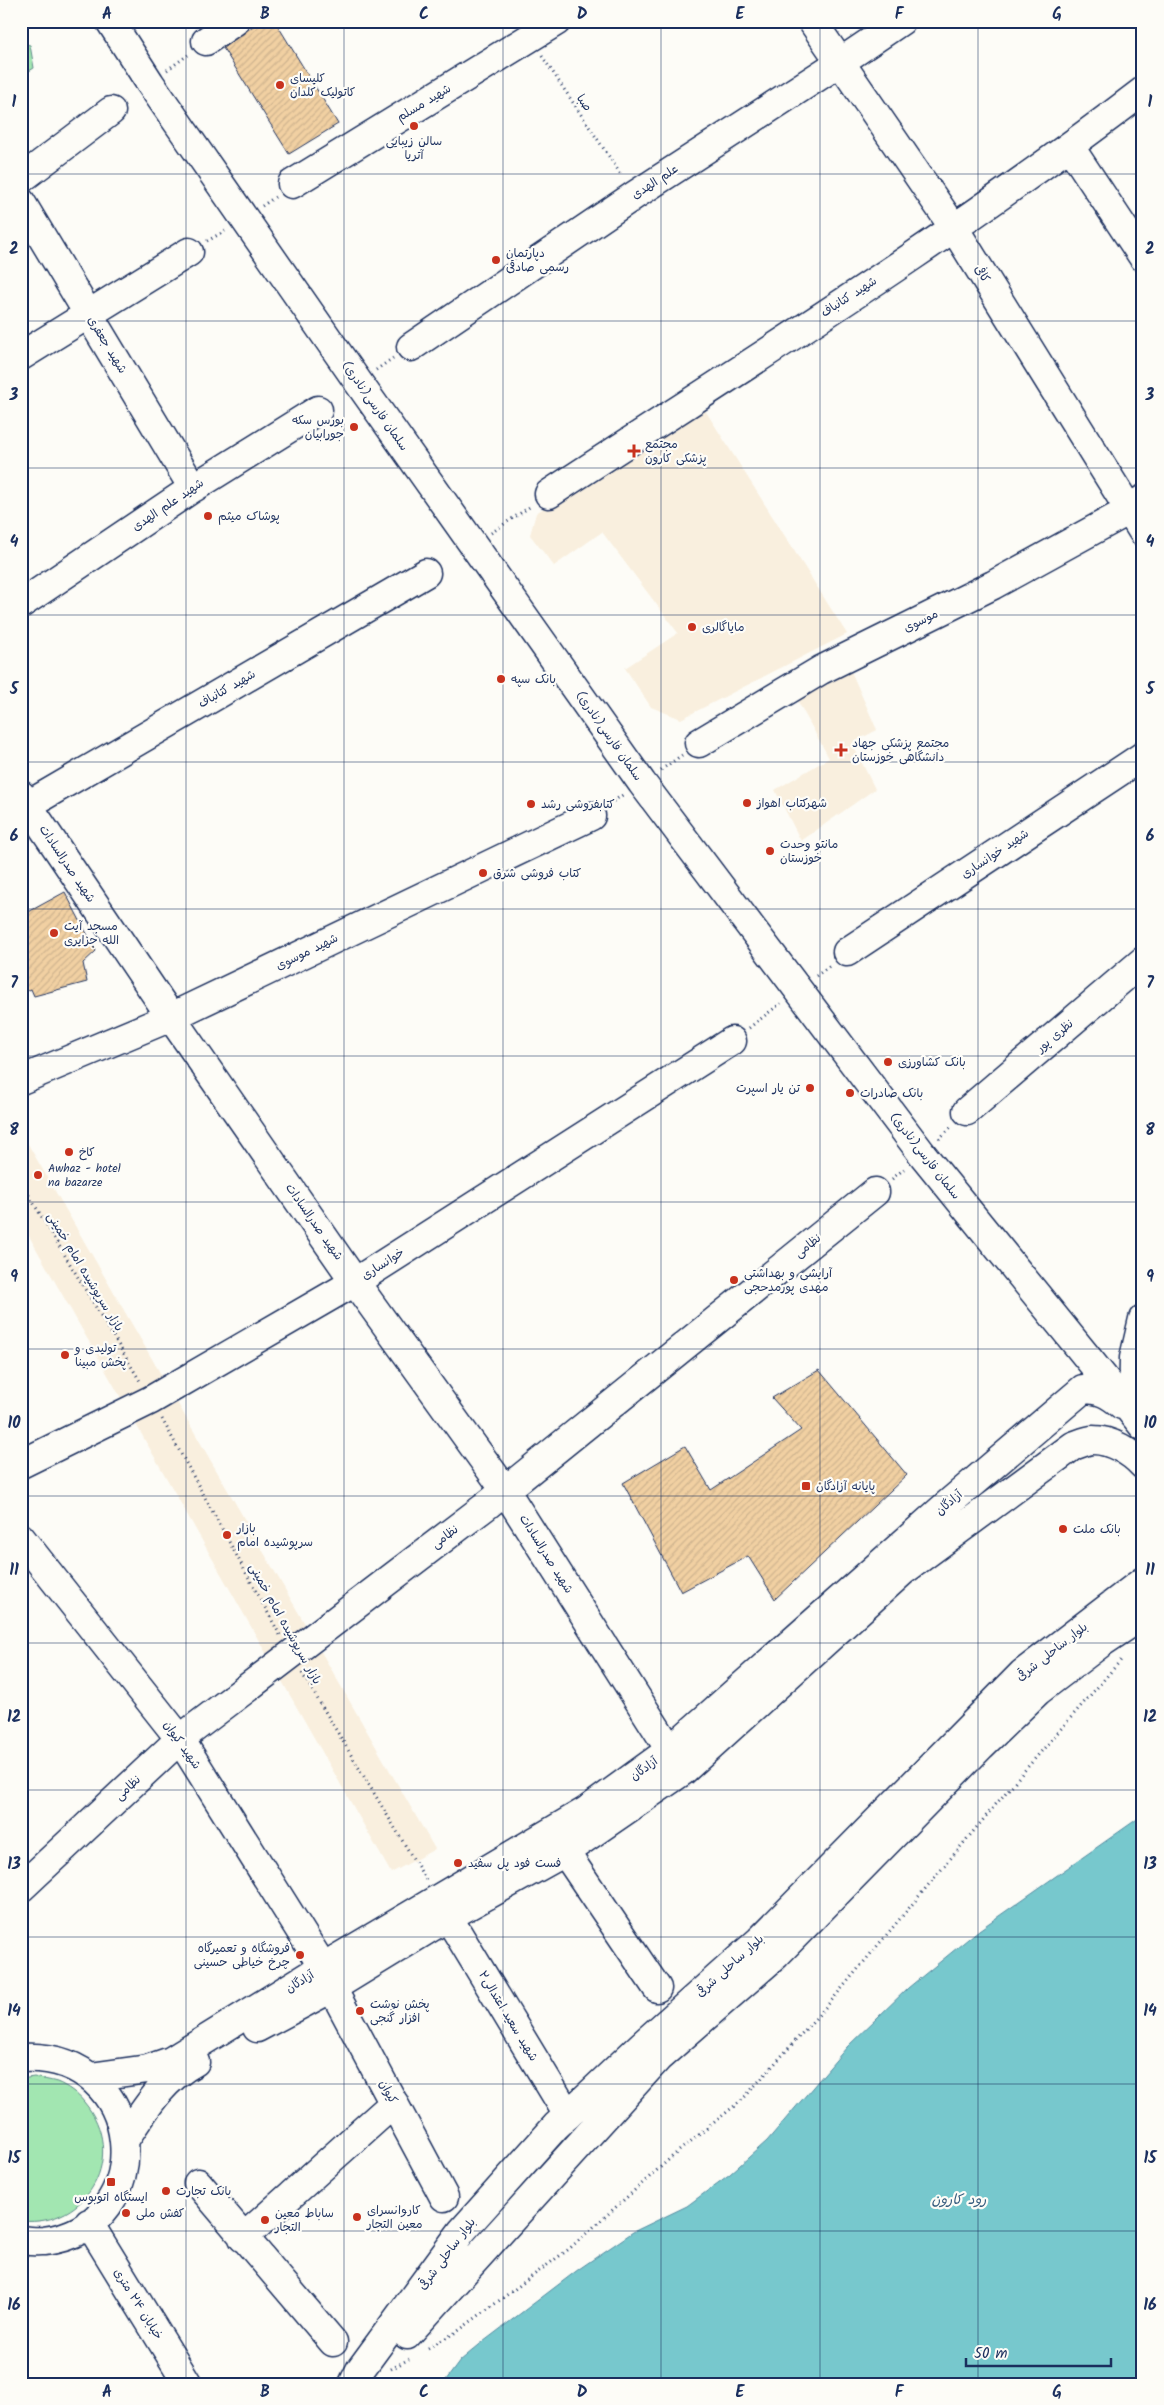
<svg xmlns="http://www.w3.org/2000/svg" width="1164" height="2405" viewBox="0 0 1164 2405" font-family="Kalam,'Playpen Sans Arabic',sans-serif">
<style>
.built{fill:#f9efde}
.grass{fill:#a2e6b1;stroke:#5e8a88}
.park{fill:url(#park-dots);stroke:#5e8a88}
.water{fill:#77c8cd;stroke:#528ba1}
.building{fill:url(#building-hatch);stroke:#1b2f5e}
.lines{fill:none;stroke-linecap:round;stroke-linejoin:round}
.minor-casing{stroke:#1b2f5e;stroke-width:31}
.major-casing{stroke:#1b2f5e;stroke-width:31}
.path{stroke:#1b2f5e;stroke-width:3;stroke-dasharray:1 4;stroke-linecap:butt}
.minor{stroke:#fdfcf7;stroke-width:28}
.major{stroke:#fdfcf7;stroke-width:28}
.grid{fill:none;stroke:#1b2f5e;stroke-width:1;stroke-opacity:0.55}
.poi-dot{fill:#c8321e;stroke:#fdfcf7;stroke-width:2}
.labels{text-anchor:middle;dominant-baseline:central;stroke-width:4.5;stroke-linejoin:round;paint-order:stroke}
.poi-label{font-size:12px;fill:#1b2f5e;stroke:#fdfcf7;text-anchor:start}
.street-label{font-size:12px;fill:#1b2f5e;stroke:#fdfcf7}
.water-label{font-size:14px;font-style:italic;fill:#375d7f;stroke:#fdfcf7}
.neatline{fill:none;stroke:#1b2f5e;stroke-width:2}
.grid-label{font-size:16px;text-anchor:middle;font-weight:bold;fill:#1b2f5e}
</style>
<defs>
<pattern id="park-dots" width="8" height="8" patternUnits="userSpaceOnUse" patternTransform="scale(1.25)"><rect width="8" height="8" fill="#a2e6b1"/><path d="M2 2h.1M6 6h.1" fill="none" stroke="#8bc69b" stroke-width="1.8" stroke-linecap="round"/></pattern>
<pattern id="building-hatch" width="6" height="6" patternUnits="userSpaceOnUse" patternTransform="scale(1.25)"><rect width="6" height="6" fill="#f1d0a2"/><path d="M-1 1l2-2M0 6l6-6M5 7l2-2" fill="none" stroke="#ceb38e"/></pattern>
</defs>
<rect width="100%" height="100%" fill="#fdfcf7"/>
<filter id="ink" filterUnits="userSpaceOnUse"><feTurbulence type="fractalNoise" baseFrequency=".02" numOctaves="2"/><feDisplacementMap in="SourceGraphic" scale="10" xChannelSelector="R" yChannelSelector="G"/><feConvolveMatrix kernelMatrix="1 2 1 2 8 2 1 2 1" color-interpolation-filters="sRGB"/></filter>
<g filter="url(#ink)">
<path class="built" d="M703,407L847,634L681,719L651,707L625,668L678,633L602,532L554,566L530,535L536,513Z
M850,669L877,730L852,743L875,789L801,841L775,790L829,758L796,698Z
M21,1132L435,1849L391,1873L21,1222Z"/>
<path class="grass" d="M34,2077C42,2079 50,2080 57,2082C67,2086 78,2094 84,2102C128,2154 89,2228 21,2221V2079Z"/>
<path class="park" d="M21,43L30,45L34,68L21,76Z"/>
<path class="water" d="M1143,1815V2384H443L460,2361L479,2345L579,2269L633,2232L687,2206L730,2174L767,2141L847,2047L908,1988L979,1930Z"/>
<path class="building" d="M260,21H275L338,124L289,154L223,48Z
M65,892L96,951L83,963L87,982L34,996L31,989L21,994V916Z
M819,1370L907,1475L775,1599L748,1556L681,1592L623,1483L685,1446L711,1490L801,1430L772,1398Z"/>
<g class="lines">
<g class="minor-casing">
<path id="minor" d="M812,21L954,228L1143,532
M206,41L235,21
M1070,147L1143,257
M21,179L111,111
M292,184L557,21
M21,202L193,488
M411,347L635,195L839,63L901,21
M21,356L189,252
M549,494C749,363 953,237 1143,91
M21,604L193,488L318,410
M699,743L821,670L993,585L1128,511L1142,500
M21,795L171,1017L355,1282L505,1490L670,1750
M28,805L426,573
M847,952L1143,756
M21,1080L171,1017L591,816
M967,1111L1143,961
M1133,1413L1134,1358L1143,1319
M21,1464L151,1400L355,1282L732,1041
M21,1538L180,1739L323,1967
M565,1852L657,1988
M21,1888L180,1739L486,1506L875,1192
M448,1917L568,2115
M332,1988L444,2197
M198,2183L333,2342
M243,2238L394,2103"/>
</g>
<g class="major-casing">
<path id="major" d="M110,21L150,83L358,382L642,783L923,1155L1143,1426
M257,2028L332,1988L448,1917L565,1852L683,1771L903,1571L1073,1446C1079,1444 1087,1440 1093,1440C1111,1440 1131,1452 1143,1465
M21,2058C148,2050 161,2227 44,2241C37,2242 29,2241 21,2240
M90,2077L148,2069L171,2061L323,1967L586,1811L670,1750L950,1502L1083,1389C1100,1389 1109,1394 1122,1405
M125,2139C145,2109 163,2079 195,2062
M89,2223L188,2384
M407,2335L658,2058L776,1955L981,1746L1038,1691L1101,1643L1143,1615
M353,2384L360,2370L462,2231L556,2126L643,2044L760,1940L1023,1673L1143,1581"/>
</g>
<path class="path" d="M542,56L622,176
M167,70L188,55
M262,206L275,197
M207,241L225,231
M376,370L393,358
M491,533L531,506
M661,770L682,755
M609,804L624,794
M816,976L831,965
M749,1028L781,1003
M939,1139L951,1127
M892,1179L904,1169
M21,1182L140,1381
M162,1419L280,1635
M302,1673L426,1880
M428,2348L458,2331L569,2249L674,2155L743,2099L832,2000L1018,1778L1122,1659
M391,2369L409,2359"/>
<use href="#minor" class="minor"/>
<use href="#major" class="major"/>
</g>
</g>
<path class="grid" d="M186,21V2384M344,21V2384M503,21V2384M661,21V2384M820,21V2384M978,21V2384M21,174H1143M21,321H1143M21,468H1143M21,615H1143M21,762H1143M21,909H1143M21,1056H1143M21,1202H1143M21,1349H1143M21,1496H1143M21,1643H1143M21,1790H1143M21,1937H1143M21,2084H1143M21,2231H1143"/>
<g class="poi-dot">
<circle cx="280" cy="85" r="5"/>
<circle cx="414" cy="126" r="5"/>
<circle cx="496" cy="260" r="5"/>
<circle cx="354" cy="427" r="5"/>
<path d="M631.5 443.5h5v5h5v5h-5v5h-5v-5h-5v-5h5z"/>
<circle cx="208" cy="516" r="5"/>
<circle cx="692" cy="627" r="5"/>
<circle cx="501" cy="679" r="5"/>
<path d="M838.5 742.5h5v5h5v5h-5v5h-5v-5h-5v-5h5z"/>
<circle cx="747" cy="803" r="5"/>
<circle cx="531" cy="804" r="5"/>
<circle cx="770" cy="851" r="5"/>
<circle cx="483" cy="873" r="5"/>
<circle cx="54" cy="933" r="5"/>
<circle cx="888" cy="1062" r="5"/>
<circle cx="810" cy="1088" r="5"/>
<circle cx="850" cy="1093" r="5"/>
<circle cx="69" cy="1152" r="5"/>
<circle cx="38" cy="1175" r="5"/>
<circle cx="734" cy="1280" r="5"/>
<circle cx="65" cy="1355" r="5"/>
<rect x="801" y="1481" width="10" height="10" rx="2.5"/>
<circle cx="1063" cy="1529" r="5"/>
<circle cx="227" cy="1535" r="5"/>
<circle cx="458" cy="1863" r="5"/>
<circle cx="300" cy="1955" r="5"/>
<circle cx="360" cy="2011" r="5"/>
<rect x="106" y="2177" width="10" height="10" rx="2.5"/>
<circle cx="166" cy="2191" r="5"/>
<circle cx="126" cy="2213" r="5"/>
<circle cx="357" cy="2217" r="5"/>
<circle cx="265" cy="2220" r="5"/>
</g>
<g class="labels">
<g class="poi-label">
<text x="290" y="78">کلیسای<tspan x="290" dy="14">کاتولیک کلدان</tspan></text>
<text x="414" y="141" text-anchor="middle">سالن زیبایی<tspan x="414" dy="14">آتریا</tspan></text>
<text x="506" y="253">دپارتمان<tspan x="506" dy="14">رسمی صادقی</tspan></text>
<text x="344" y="420" text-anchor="end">بورس سکه<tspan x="344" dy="14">جورابیان</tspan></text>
<text x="645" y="444">مجتمع<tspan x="645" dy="14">پزشکی کارون</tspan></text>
<text x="218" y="516">پوشاک میثم</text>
<text x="702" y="627">مایاگالری</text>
<text x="511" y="679">بانک سپه</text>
<text x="852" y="743">مجتمع پزشکی جهاد<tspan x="852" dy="14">دانشگاهی خوزستان</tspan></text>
<text x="757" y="803">شهرکتاب اهواز</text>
<text x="541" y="804">کتابفروشی رشد</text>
<text x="780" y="844">مانتو وحدت<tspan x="780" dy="14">خوزستان</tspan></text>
<text x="493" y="873">کتاب فروشی شرق</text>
<text x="64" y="926">مسجد آیت<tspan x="64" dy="14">الله جزایری</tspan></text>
<text x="898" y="1062">بانک کشاورزی</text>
<text x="800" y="1088" text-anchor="end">تن یار اسپرت</text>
<text x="860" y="1093">بانک صادرات</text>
<text x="79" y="1152">کاخ</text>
<text x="48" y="1168">Awhaz - hotel<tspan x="48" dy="14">na bazarze</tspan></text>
<text x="744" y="1273">آرایشی و بهداشتی<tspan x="744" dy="14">مهدی پورمدحجی</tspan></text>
<text x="75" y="1348">تولیدی و<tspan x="75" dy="14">پخش مبینا</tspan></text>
<text x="816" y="1486">پایانه آزادگان</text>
<text x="237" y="1528">بازار<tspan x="237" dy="14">سرپوشیده امام</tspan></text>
<text x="1073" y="1529">بانک ملت</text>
<text x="468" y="1863">فست فود پل سفید</text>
<text x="290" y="1948" text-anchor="end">فروشگاه و تعمیرگاه<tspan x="290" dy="14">چرخ خیاطی حسینی</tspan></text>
<text x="370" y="2004">پخش نوشت<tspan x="370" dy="14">افزار گنجی</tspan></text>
<text x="176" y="2191">بانک تجارت</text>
<text x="111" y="2197" text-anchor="middle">ایستگاه اتوبوس</text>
<text x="367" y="2210">کاروانسرای<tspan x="367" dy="14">معین التجار</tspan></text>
<text x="136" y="2213">کفش ملی</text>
<text x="275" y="2213">ساباط معین<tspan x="275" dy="14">التجار</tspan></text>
</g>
<g class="street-label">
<text transform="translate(424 103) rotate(-31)">شهید مسلم</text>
<text transform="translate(584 103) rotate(56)">صبا</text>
<text transform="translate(655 182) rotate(-33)">علم الهدی</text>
<text transform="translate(982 274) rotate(58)">کافی</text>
<text transform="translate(849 297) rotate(-33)">شهید کتانباف</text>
<text transform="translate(107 345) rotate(59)">شهید جعفری</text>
<text transform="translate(375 406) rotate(55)">سلمان فارسی(نادری)</text>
<text transform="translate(168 505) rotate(-34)">شهید علم الهدی</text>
<text transform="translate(921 621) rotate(-26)">موسوی</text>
<text transform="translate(227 689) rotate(-30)">شهید کتانباف</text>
<text transform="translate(609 736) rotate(55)">سلمان فارسی(نادری)</text>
<text transform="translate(995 854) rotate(-34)">شهید خوانساری</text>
<text transform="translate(67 864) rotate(56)">شهید صدرالسادات</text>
<text transform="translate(307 952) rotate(-26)">شهید موسوی</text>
<text transform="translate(1055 1036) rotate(-40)">نظری پور</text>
<text transform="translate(925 1156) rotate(52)">سلمان فارسی(نادری)</text>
<text transform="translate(314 1222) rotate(55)">شهید صدرالسادات</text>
<text transform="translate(808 1246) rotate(-39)">نظامی</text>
<text transform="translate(383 1264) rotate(-33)">خوانساری</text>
<text transform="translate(85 1272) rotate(59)">بازار سرپوشیده امام خمینی</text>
<text transform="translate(949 1503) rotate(-41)">آزادگان</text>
<text transform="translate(445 1537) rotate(-37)">نظامی</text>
<text transform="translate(546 1554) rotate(58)">شهید صدرالسادات</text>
<text transform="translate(285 1624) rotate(61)">بازار سرپوشیده امام خمینی</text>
<text transform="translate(1052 1652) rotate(-38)">بلوار ساحلی شرقی</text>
<text transform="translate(182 1745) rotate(55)">شهید کیوان</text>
<text transform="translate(644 1769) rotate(-36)">آزادگان</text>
<text transform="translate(128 1788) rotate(-43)">نظامی</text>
<text transform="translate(730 1966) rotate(-42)">بلوار ساحلی شرقی</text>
<text transform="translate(300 1982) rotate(-32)">آزادگان</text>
<text transform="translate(508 2016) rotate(59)">شهید سعید اعتدالی۲</text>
<text transform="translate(388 2092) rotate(61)">کیوان</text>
<text transform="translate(447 2254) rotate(-53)">بلوار ساحلی شرقی</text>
<text transform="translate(138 2304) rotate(58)">خیابان ۲۴ متری</text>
</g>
<g class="water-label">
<text x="959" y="2200">رود کارون</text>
</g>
</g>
<rect width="1164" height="2405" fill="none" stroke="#fdfcf7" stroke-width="55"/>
<path d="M966 2358v8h145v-8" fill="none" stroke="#1b2f5e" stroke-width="2.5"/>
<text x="974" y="2358" font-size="15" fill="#1b2f5e" stroke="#fdfcf7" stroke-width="4" paint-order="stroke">50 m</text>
<rect x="28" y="28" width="1108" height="2350" class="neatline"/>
<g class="grid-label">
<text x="107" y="19">A</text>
<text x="265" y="19">B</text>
<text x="424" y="19">C</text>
<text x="582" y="19">D</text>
<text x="740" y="19">E</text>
<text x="899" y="19">F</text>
<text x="1057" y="19">G</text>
<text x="14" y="107">1</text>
<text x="1150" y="107">1</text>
<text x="14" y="254">2</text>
<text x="1150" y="254">2</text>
<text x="14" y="400">3</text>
<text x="1150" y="400">3</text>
<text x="14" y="547">4</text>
<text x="1150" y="547">4</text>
<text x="14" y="694">5</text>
<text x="1150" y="694">5</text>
<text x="14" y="841">6</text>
<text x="1150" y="841">6</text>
<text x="14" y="988">7</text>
<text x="1150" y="988">7</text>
<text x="14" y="1135">8</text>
<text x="1150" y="1135">8</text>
<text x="14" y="1282">9</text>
<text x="1150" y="1282">9</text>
<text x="14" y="1428">10</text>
<text x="1150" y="1428">10</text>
<text x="14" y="1575">11</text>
<text x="1150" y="1575">11</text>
<text x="14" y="1722">12</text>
<text x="1150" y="1722">12</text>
<text x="14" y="1869">13</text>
<text x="1150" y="1869">13</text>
<text x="14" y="2016">14</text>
<text x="1150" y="2016">14</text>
<text x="14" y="2163">15</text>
<text x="1150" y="2163">15</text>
<text x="14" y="2310">16</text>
<text x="1150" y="2310">16</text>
<text x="107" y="2397">A</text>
<text x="265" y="2397">B</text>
<text x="424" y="2397">C</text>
<text x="582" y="2397">D</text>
<text x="740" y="2397">E</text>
<text x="899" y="2397">F</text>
<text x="1057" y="2397">G</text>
</g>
</svg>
